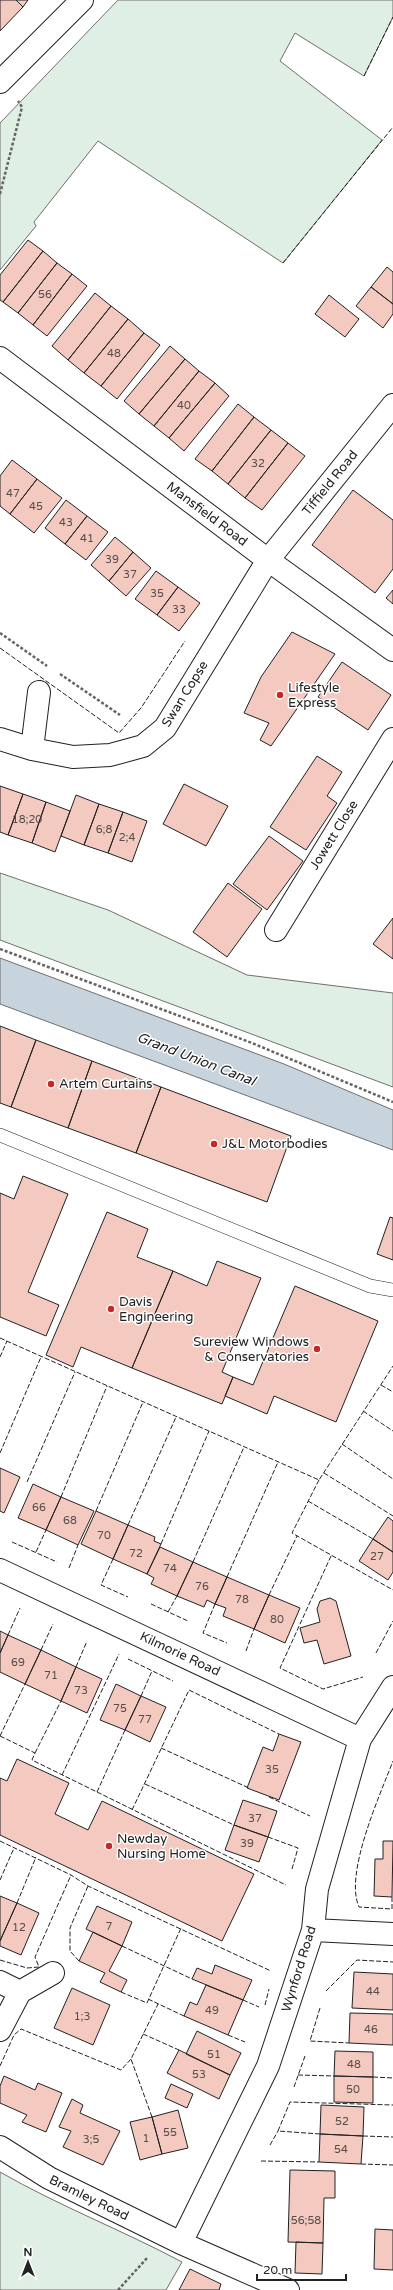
<svg xmlns="http://www.w3.org/2000/svg" width="393" height="2290" viewBox="0 0 393 2290" font-family="'Varela Round',sans-serif">
<style>
.green{fill:#e0efe3;stroke:#6f6f6f}
.water{fill:#c7d3dd;stroke:#6f6f6f}
.building{fill:#f3c9c0;stroke:#222}
.lines{fill:none;stroke-linecap:round;stroke-linejoin:round}
.lane-casing{stroke:#222;stroke-width:14}
.street-casing{stroke:#222;stroke-width:24}
.primary-casing{stroke:#222;stroke-width:24}
.path{stroke:#646464;stroke-width:2.5;stroke-dasharray:3 2;stroke-linecap:butt}
.lane{stroke:#fff;stroke-width:13}
.street{stroke:#fff;stroke-width:22}
.primary{stroke:#fff;stroke-width:22}
.fence{stroke:#222;stroke-width:1;stroke-dasharray:5 2;stroke-linecap:butt}
.poi-dot{fill:#c62828;stroke:#fff;stroke-width:1.5}
.labels{text-anchor:middle;dominant-baseline:central;stroke-width:3;stroke-linejoin:round;paint-order:stroke}
.number-label{font-size:11px;fill:#564c4a}
.street-label{font-size:13px;fill:#222;stroke:#fff}
.poi-label{font-size:13px;fill:#222;stroke:#fff;text-anchor:start}
.water-label{font-size:14px;font-style:italic;fill:#222;stroke:#fff}
</style>
<rect width="100%" height="100%" fill="#fff"/>
<path class="green" d="M118,0H393V17L364,76L295,33L280,61L382,140L283,263L98,141L34,222L36,226L0,270V123Z
M0,873L108,910L247,975L393,993V1087L0,940Z
M0,2172C59,2206 122,2230 182,2262L166,2290H0Z"/>
<path class="water" d="M0,958L284,1064L393,1110V1150L0,1004Z"/>
<path class="building" d="M0,0H16L23,7L0,31Z
M16,0H28L23,7Z
M28,240L43,251L3,302L0,300V275Z
M43,251L57,263L18,313L3,302Z
M57,263L72,274L33,325L18,313Z
M387,267L393,272V304L371,287Z
M72,274L87,286L47,336L33,325Z
M371,287L393,304V314L383,328L356,306Z
M95,293L111,306L68,360L52,346Z
M329,295L359,319L345,337L315,314Z
M111,306L128,319L84,373L68,360Z
M128,319L144,333L101,386L84,373Z
M144,333L160,345L117,399L101,386Z
M170,346L185,359L139,414L124,401Z
M185,359L199,371L154,426L139,414Z
M199,371L215,383L169,438L154,426Z
M215,383L229,396L184,451L169,438Z
M238,404L254,417L212,471L195,459Z
M254,417L271,430L228,484L212,471Z
M271,430L288,443L245,498L228,484Z
M288,443L305,456L262,510L245,498Z
M12,460L37,479L10,514L0,506V476Z
M37,479L62,498L34,533L10,514Z
M353,490L393,520V569L375,593L312,545Z
M66,500L87,516L65,544L45,528Z
M87,516L108,532L86,560L65,544Z
M115,537L133,552L109,581L91,565Z
M133,552L151,568L126,596L109,581Z
M156,571L178,587L157,615L135,599Z
M178,587L200,603L179,631L157,615Z
M393,590V604L386,598Z
M292,632L335,654L271,746L260,740L269,723L244,713L261,677Z
M342,662L391,695L368,730L318,697Z
M317,756L342,772L327,796L337,803L306,850L270,827Z
M184,784L228,806L206,846L163,824Z
M0,786L23,794L8,835L0,832Z
M23,794L46,802L32,843L8,835Z
M76,795L99,804L84,845L61,836Z
M46,802L70,811L55,852L32,843Z
M99,804L123,812L108,853L84,845Z
M123,812L147,821L132,862L108,853Z
M269,836L303,861L267,910L233,884Z
M228,883L262,909L227,957L193,932Z
M393,918V959L373,944Z
M0,1026L36,1040L11,1107L0,1103Z
M36,1040L92,1061L68,1128L11,1107Z
M92,1061L161,1087L136,1153L68,1128Z
M161,1087L291,1136L267,1202L136,1153Z
M23,1176L68,1194L28,1292L59,1305L46,1336L0,1317V1193L14,1199Z
M107,1212L148,1229L137,1257L173,1271L132,1368L81,1347L73,1367L46,1355Z
M390,1217L393,1218V1260L377,1254Z
M217,1261L261,1278L222,1372L233,1377L222,1404L132,1368L173,1271L207,1286Z
M295,1286L378,1321L336,1422L274,1396L267,1414L225,1396L233,1377L253,1385Z
M0,1468L20,1477L4,1513L0,1511Z
M33,1484L61,1497L46,1530L18,1518Z
M61,1497L94,1511L78,1545L46,1530Z
M96,1511L128,1525L113,1559L81,1544Z
M388,1517L393,1521V1552L373,1539Z
M128,1525L155,1537L154,1541L161,1544L147,1574L113,1559Z
M373,1539L393,1552V1572L388,1580L359,1561Z
M160,1547L193,1562L177,1596L151,1584L154,1578L147,1574Z
M193,1562L227,1577L215,1604L207,1600L204,1607L177,1596Z
M227,1577L269,1595L254,1629L223,1616L226,1608L215,1604Z
M269,1595L300,1608L285,1643L254,1629Z
M330,1598L336,1601L351,1656L324,1664L317,1640L304,1643L300,1628L320,1622L317,1609L320,1601Z
M0,1631L8,1635L0,1653Z
M8,1635L41,1650L25,1684L0,1672V1653Z
M41,1650L76,1667L61,1701L25,1684Z
M76,1667L102,1679L87,1713L61,1701Z
M116,1684L141,1696L125,1730L100,1720Z
M141,1696L166,1707L150,1742L125,1730Z
M279,1734L301,1742L279,1800L247,1788L263,1747L273,1751Z
M17,1759L69,1783L55,1814L88,1830L102,1801L254,1874L222,1941L0,1835V1778L7,1781Z
M243,1800L277,1811L268,1837L234,1825Z
M234,1825L268,1837L259,1862L225,1850Z
M383,1841H393L392,1897L374,1896L375,1859H383Z
M0,1896L17,1903L0,1941Z
M17,1903L39,1913L21,1955L0,1946V1941Z
M97,1906L132,1922L122,1946L86,1929Z
M93,1932L122,1946L109,1971L127,1980L121,1992L100,1982L105,1973L79,1961Z
M215,1965L252,1980L243,2000L192,1979L197,1968L212,1974Z
M354,1972L393,1974V2010L352,2008Z
M206,1985L243,2000L228,2035L184,2016L190,2002L197,2005Z
M72,1988L110,2005L93,2045L54,2028Z
M350,2013L393,2014V2045L349,2043Z
M197,2031L241,2053L230,2075L186,2054Z
M179,2050L230,2075L219,2099L167,2073Z
M335,2051L373,2052V2077L334,2076Z
M4,2076L35,2090L38,2083L62,2093L46,2132L22,2122L27,2115L0,2103V2086Z
M334,2076L373,2077V2103L334,2102Z
M171,2084L193,2094L187,2108L165,2098Z
M72,2099L83,2105L80,2113L120,2131L103,2165L63,2147L71,2131L59,2127Z
M321,2105L364,2107L363,2136L320,2134Z
M178,2110L188,2148L162,2154L152,2117Z
M152,2117L162,2154L140,2160L130,2122Z
M320,2134L363,2136L361,2164L319,2162Z
M290,2170L335,2171V2198H324L323,2243L288,2242Z
M375,2229L393,2230V2270L374,2269Z
M296,2242L323,2243L322,2274L295,2273Z
M190,2269L221,2284L219,2290H179Z"/>
<g class="lines">
<g class="lane-casing">
<path id="lane" d="M0,1135L370,1286L393,1290"/>
</g>
<g class="street-casing">
<path id="street" d="M0,358L268,560L393,650
M0,739L32,749L73,757L110,755L143,746L165,728L268,560L393,405
M32,749L39,692
M276,930L393,739
M0,1570L360,1739
M313,1930L393,1934
M0,1982L20,1992L53,1973
M0,2030L20,1992
M0,2147L49,2178L181,2243L288,2290
M181,2243L268,2066L313,1930L317,1889L360,1739L393,1687"/>
</g>
<g class="primary-casing">
<path id="primary" d="M0,82L82,0"/>
</g>
<path class="path" d="M0,194L22,107L18,101
M0,633L47,666
M60,674L120,715
M0,949L252,1043L393,1102
M118,2290L148,2257"/>
<use href="#lane" class="lane"/>
<use href="#street" class="street"/>
<use href="#primary" class="primary"/>
<path class="fence" d="M364,76L393,17
M283,263L393,127
M0,648L119,733L141,708L185,641
M0,1338L319,1480L393,1366
M0,1357L7,1341
M381,1385L393,1392
M363,1411L393,1431
M342,1444L393,1479
M0,1453L41,1357
M324,1473L393,1516
M319,1480L292,1533L393,1590
M27,1482L75,1372
M61,1497L107,1386
M308,1501L373,1539
M96,1511L143,1402
M128,1525L176,1417
M12,1542L57,1562
M161,1544L209,1431
M36,1552L46,1530
M331,1556L280,1668L323,1689L363,1677
M113,1559L101,1585L128,1597
M193,1562L244,1447
M69,1568L78,1545
M227,1577L278,1462
M269,1595L297,1536
M151,1604L188,1621
M215,1604L203,1633L227,1643
M168,1612L177,1596
M8,1635L20,1608
M41,1650L53,1624
M246,1651L254,1629
M376,1653L393,1621
M128,1659L173,1681
M76,1667L87,1641
M141,1696L152,1671
M0,1736L35,1753L32,1760L286,1885
M0,1736L25,1684
M161,1748L249,1788
M35,1753L61,1701
M62,1775L119,1654
M145,1784L234,1825
M97,1792L125,1730
M269,1797L310,1816
M132,1810L189,1690L279,1734
M268,1837L298,1848L292,1869
M0,1841L71,1875L88,1886L271,1971
M0,1880L14,1848
M392,1897V1909L359,1907C344,1874 380,1795 393,1761
M17,1903L36,1857
M122,1946L192,1979
M0,1960L27,1968L39,1967L35,1957L71,1875
M79,1961L70,1951V1928L88,1886
M326,1991L357,1960L393,1962
M121,1992L147,2003L181,1928
M148,1999L184,2016
M243,2000L259,2007
M265,2005L269,1989
M320,2008L310,2041L349,2043
M143,2034L179,2050
M228,2035L245,2042
M0,2066L14,2035L21,2029L121,2070L131,2059
M298,2075L334,2076
M373,2077L393,2078
M294,2087L305,2056
M152,2117L131,2059L158,2004
M320,2134L278,2131L290,2102L393,2105
M363,2136L393,2137
M270,2145L278,2131
M261,2161L319,2162
M361,2164L393,2165"/>
</g>
<g class="poi-dot">
<circle cx="280" cy="695" r="4"/>
<circle cx="51" cy="1084" r="4"/>
<circle cx="214" cy="1144" r="4"/>
<circle cx="111" cy="1309" r="4"/>
<circle cx="317" cy="1349" r="4"/>
<circle cx="109" cy="1846" r="4"/>
</g>
<g class="labels">
<g class="number-label">
<text x="45" y="294">56</text>
<text x="114" y="353">48</text>
<text x="184" y="405">40</text>
<text x="258" y="463">32</text>
<text x="13" y="493">47</text>
<text x="36" y="506">45</text>
<text x="66" y="522">43</text>
<text x="87" y="538">41</text>
<text x="112" y="559">39</text>
<text x="130" y="574">37</text>
<text x="157" y="593">35</text>
<text x="179" y="609">33</text>
<text x="27" y="819">18;20</text>
<text x="104" y="829">6;8</text>
<text x="127" y="837">2;4</text>
<text x="39" y="1507">66</text>
<text x="70" y="1520">68</text>
<text x="104" y="1535">70</text>
<text x="136" y="1553">72</text>
<text x="377" y="1556">27</text>
<text x="170" y="1568">74</text>
<text x="202" y="1586">76</text>
<text x="242" y="1599">78</text>
<text x="277" y="1619">80</text>
<text x="18" y="1662">69</text>
<text x="51" y="1675">71</text>
<text x="81" y="1690">73</text>
<text x="120" y="1708">75</text>
<text x="145" y="1719">77</text>
<text x="272" y="1769">35</text>
<text x="255" y="1818">37</text>
<text x="247" y="1843">39</text>
<text x="109" y="1926">7</text>
<text x="19" y="1927">12</text>
<text x="373" y="1991">44</text>
<text x="212" y="2010">49</text>
<text x="82" y="2016">1;3</text>
<text x="371" y="2029">46</text>
<text x="214" y="2054">51</text>
<text x="354" y="2064">48</text>
<text x="199" y="2074">53</text>
<text x="353" y="2089">50</text>
<text x="342" y="2121">52</text>
<text x="170" y="2132">55</text>
<text x="146" y="2138">1</text>
<text x="91" y="2139">3;5</text>
<text x="341" y="2149">54</text>
<text x="306" y="2220">56;58</text>
</g>
<g class="street-label">
<text transform="translate(330 483) rotate(-51)">Tiffield Road</text>
<text transform="translate(207 514) rotate(37)">Mansfield Road</text>
<text transform="translate(185 694) rotate(-58)">Swan Copse</text>
<text transform="translate(334 835) rotate(-58)">Jowett Close</text>
<text transform="translate(180 1654) rotate(25)">Kilmorie Road</text>
<text transform="translate(299 1969) rotate(-73)">Wynford Road</text>
<text transform="translate(89 2198) rotate(26)">Bramley Road</text>
</g>
<g class="poi-label">
<text x="288" y="688">Lifestyle<tspan x="288" dy="15">Express</tspan></text>
<text x="59" y="1084">Artem Curtains</text>
<text x="222" y="1144">J&amp;L Motorbodies</text>
<text x="119" y="1302">Davis<tspan x="119" dy="15">Engineering</tspan></text>
<text x="309" y="1342" text-anchor="end">Sureview Windows<tspan x="309" dy="15">&amp; Conservatories</tspan></text>
<text x="117" y="1839">Newday<tspan x="117" dy="15">Nursing Home</tspan></text>
</g>
<g class="water-label">
<text transform="translate(196 1059) rotate(21)">Grand Union Canal</text>
</g>
</g>
<g transform="translate(28 2262)" stroke="#ffffff" stroke-width="3" paint-order="stroke">
<path d="M0-3L7 15L0 10L-7 15Z" fill="#222222"/>
<text y="-6" font-size="11" font-weight="bold" text-anchor="middle" fill="#222222">N</text>
</g>
<path d="M257 2274v6h89v-6" fill="none" stroke="#222222" stroke-width="2"/>
<text x="263" y="2274" font-size="12" fill="#222222" stroke="#ffffff" stroke-width="3" paint-order="stroke">20 m</text>
</svg>
